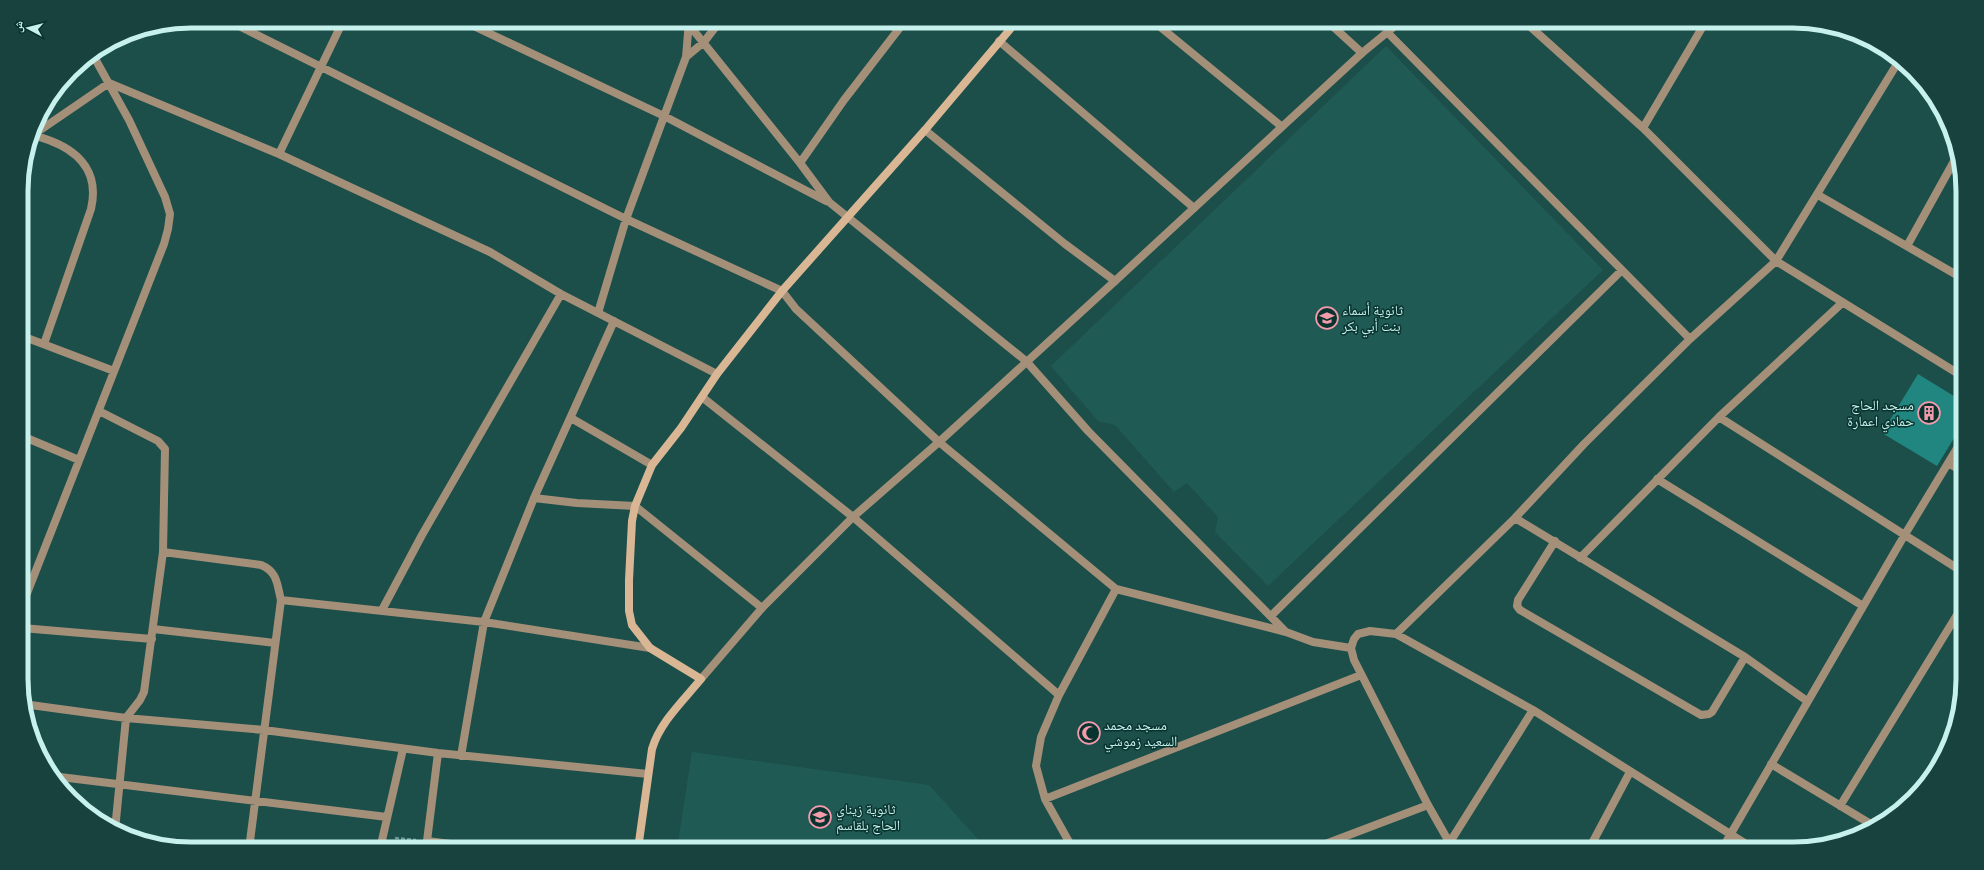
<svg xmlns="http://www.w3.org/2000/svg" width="1984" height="870" viewBox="0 0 1984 870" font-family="Ubuntu,'Noto Naskh Arabic',sans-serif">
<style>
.built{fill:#205a55}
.building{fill:#20867f}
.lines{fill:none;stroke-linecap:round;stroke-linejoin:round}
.path{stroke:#6b9995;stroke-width:2.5;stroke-dasharray:4 2;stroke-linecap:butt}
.minor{stroke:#a48f79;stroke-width:8}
.tertiary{stroke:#a48f79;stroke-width:8}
.secondary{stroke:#d9b794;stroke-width:8}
.labels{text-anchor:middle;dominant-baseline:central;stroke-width:3;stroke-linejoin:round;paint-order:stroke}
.poi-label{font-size:14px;fill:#c6f1ec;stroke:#09332f;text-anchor:start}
.rim{fill:none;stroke:#c6f1ec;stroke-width:5}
</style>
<rect width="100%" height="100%" fill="#1c4e4a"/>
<path class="built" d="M1386,46L1603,270L1268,586L1215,532L1218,517L1187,483L1174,492L1115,425L1098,421L1051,366Z
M692,752L929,785L987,849H677Z"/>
<path class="building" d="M1918,374L1962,401V425L1937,466L1882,433Z"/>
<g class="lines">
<path class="path" d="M395,838L416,840"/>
<path class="minor" d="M229,21L626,219L782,291L796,309L939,442L1116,589
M463,21L664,116L826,201
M686,21L800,163L829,202L1026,361L1088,431L1286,632L1313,642L1351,648
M1153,21L1281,126
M1327,21L1362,53
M1524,21L1643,128L1776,261L1962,376
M1388,33L1690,339
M999,41L1194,208
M686,57L704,42L720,21
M1643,128L1706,21
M925,130L1065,244L1115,281
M33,135L109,83L279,154L490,252L561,294L717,374
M33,135C38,136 45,139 51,141C82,153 99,175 91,209L44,344
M279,154L343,21
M800,163L844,100L905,21
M1818,195L1962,278
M1907,246L1958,154
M598,313L626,219L686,57L689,21
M22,336L114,371
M702,397L853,517L1059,695
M99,411L158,441L165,449L163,552L144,692L140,700L126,718L115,830
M1719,417L1963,572
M571,418L652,465
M22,436L79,460
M1948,463L1962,471
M1657,479L1863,606
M534,498L614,321
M1515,518L1745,657L1807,701
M1555,541L1518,600L1517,606L1520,610L1701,715L1709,714L1712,712L1745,657
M163,552L261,565C278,572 277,585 281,600L249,849
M1580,558L1719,417L1842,303
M281,600L484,622L650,648
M22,606L164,244L168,229L170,214L165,197L129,120L93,55
M382,610L422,535L561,294
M1271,616L1622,270
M22,628L152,639
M153,629L275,643
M1396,634L1515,518L1584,444L1690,339L1776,261L1900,59
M23,704L126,718L264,730L438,753L648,774
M461,756L484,622L534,498L577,503L635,506L762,608
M1771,764L1874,826
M52,776L387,817
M1045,799L1361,675
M1840,806L1963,605
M427,841L491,849
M1450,842L1533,710
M380,849L403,749
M426,849L438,753
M1073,849L1045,799L1036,766L1041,737L1059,695L1116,589L1286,632
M1312,849L1428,805
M1453,849L1428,805L1354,660L1351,648L1354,639L1358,634L1370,631L1396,634L1533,710L1754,849
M1589,849L1630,772
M1722,849L1904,536L1962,440"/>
<path class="tertiary" d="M701,679L762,608L853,517L939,442L1115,281L1362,53L1401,21"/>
<path class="secondary" d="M638,849L652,749C660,722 683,701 701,679L650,648L632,625L629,611V580L632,521L635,506L652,465L681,428L717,374L782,291L925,130L1017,21"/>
</g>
<defs>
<g id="school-ring" transform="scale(1.15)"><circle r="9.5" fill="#09332f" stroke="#f39aab" stroke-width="1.5"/><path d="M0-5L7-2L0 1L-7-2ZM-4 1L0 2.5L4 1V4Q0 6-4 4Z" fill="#f39aab"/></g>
<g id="building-ring" transform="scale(1.15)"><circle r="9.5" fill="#09332f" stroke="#f39aab" stroke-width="1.5"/><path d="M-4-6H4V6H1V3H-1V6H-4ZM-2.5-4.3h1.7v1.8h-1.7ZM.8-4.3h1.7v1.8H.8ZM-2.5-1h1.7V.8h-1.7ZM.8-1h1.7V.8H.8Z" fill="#f39aab"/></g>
<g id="mosque-ring" transform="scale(1.15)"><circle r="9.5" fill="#09332f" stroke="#f39aab" stroke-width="1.5"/><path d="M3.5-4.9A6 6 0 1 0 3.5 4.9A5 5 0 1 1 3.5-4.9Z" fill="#f39aab"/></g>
</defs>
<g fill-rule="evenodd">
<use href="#school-ring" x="1327" y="318"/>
<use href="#building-ring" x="1929" y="413"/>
<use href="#mosque-ring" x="1089" y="733"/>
<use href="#school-ring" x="820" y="817"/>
</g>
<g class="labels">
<g class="poi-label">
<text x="1342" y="310">ثانوية أسماء<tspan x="1342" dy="16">بنت أبي بكر</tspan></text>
<text x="1914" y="405" text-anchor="end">مسجد الحاج<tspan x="1914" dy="16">حمادي اعمارة</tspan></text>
<text x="1104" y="725">مسجد محمد<tspan x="1104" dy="16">السعيد زموشي</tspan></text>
<text x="836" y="809">ثانوية زيناي<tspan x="836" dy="16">الحاج بلقاسم</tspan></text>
</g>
</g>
<path d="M0 0H1984V870H0ZM191 28H1793A163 163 0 0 1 1956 191V679A163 163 0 0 1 1793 842H191A163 163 0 0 1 28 679V191A163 163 0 0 1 191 28Z" fill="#18423e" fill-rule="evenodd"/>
<path class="rim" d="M191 28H1793A163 163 0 0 1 1956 191V679A163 163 0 0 1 1793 842H191A163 163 0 0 1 28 679V191A163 163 0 0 1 191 28Z"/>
<g transform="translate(28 28) rotate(277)" stroke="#09332f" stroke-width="3" paint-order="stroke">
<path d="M0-3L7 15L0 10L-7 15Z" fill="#c6f1ec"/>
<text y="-6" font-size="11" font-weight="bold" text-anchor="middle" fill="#c6f1ec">ش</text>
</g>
</svg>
